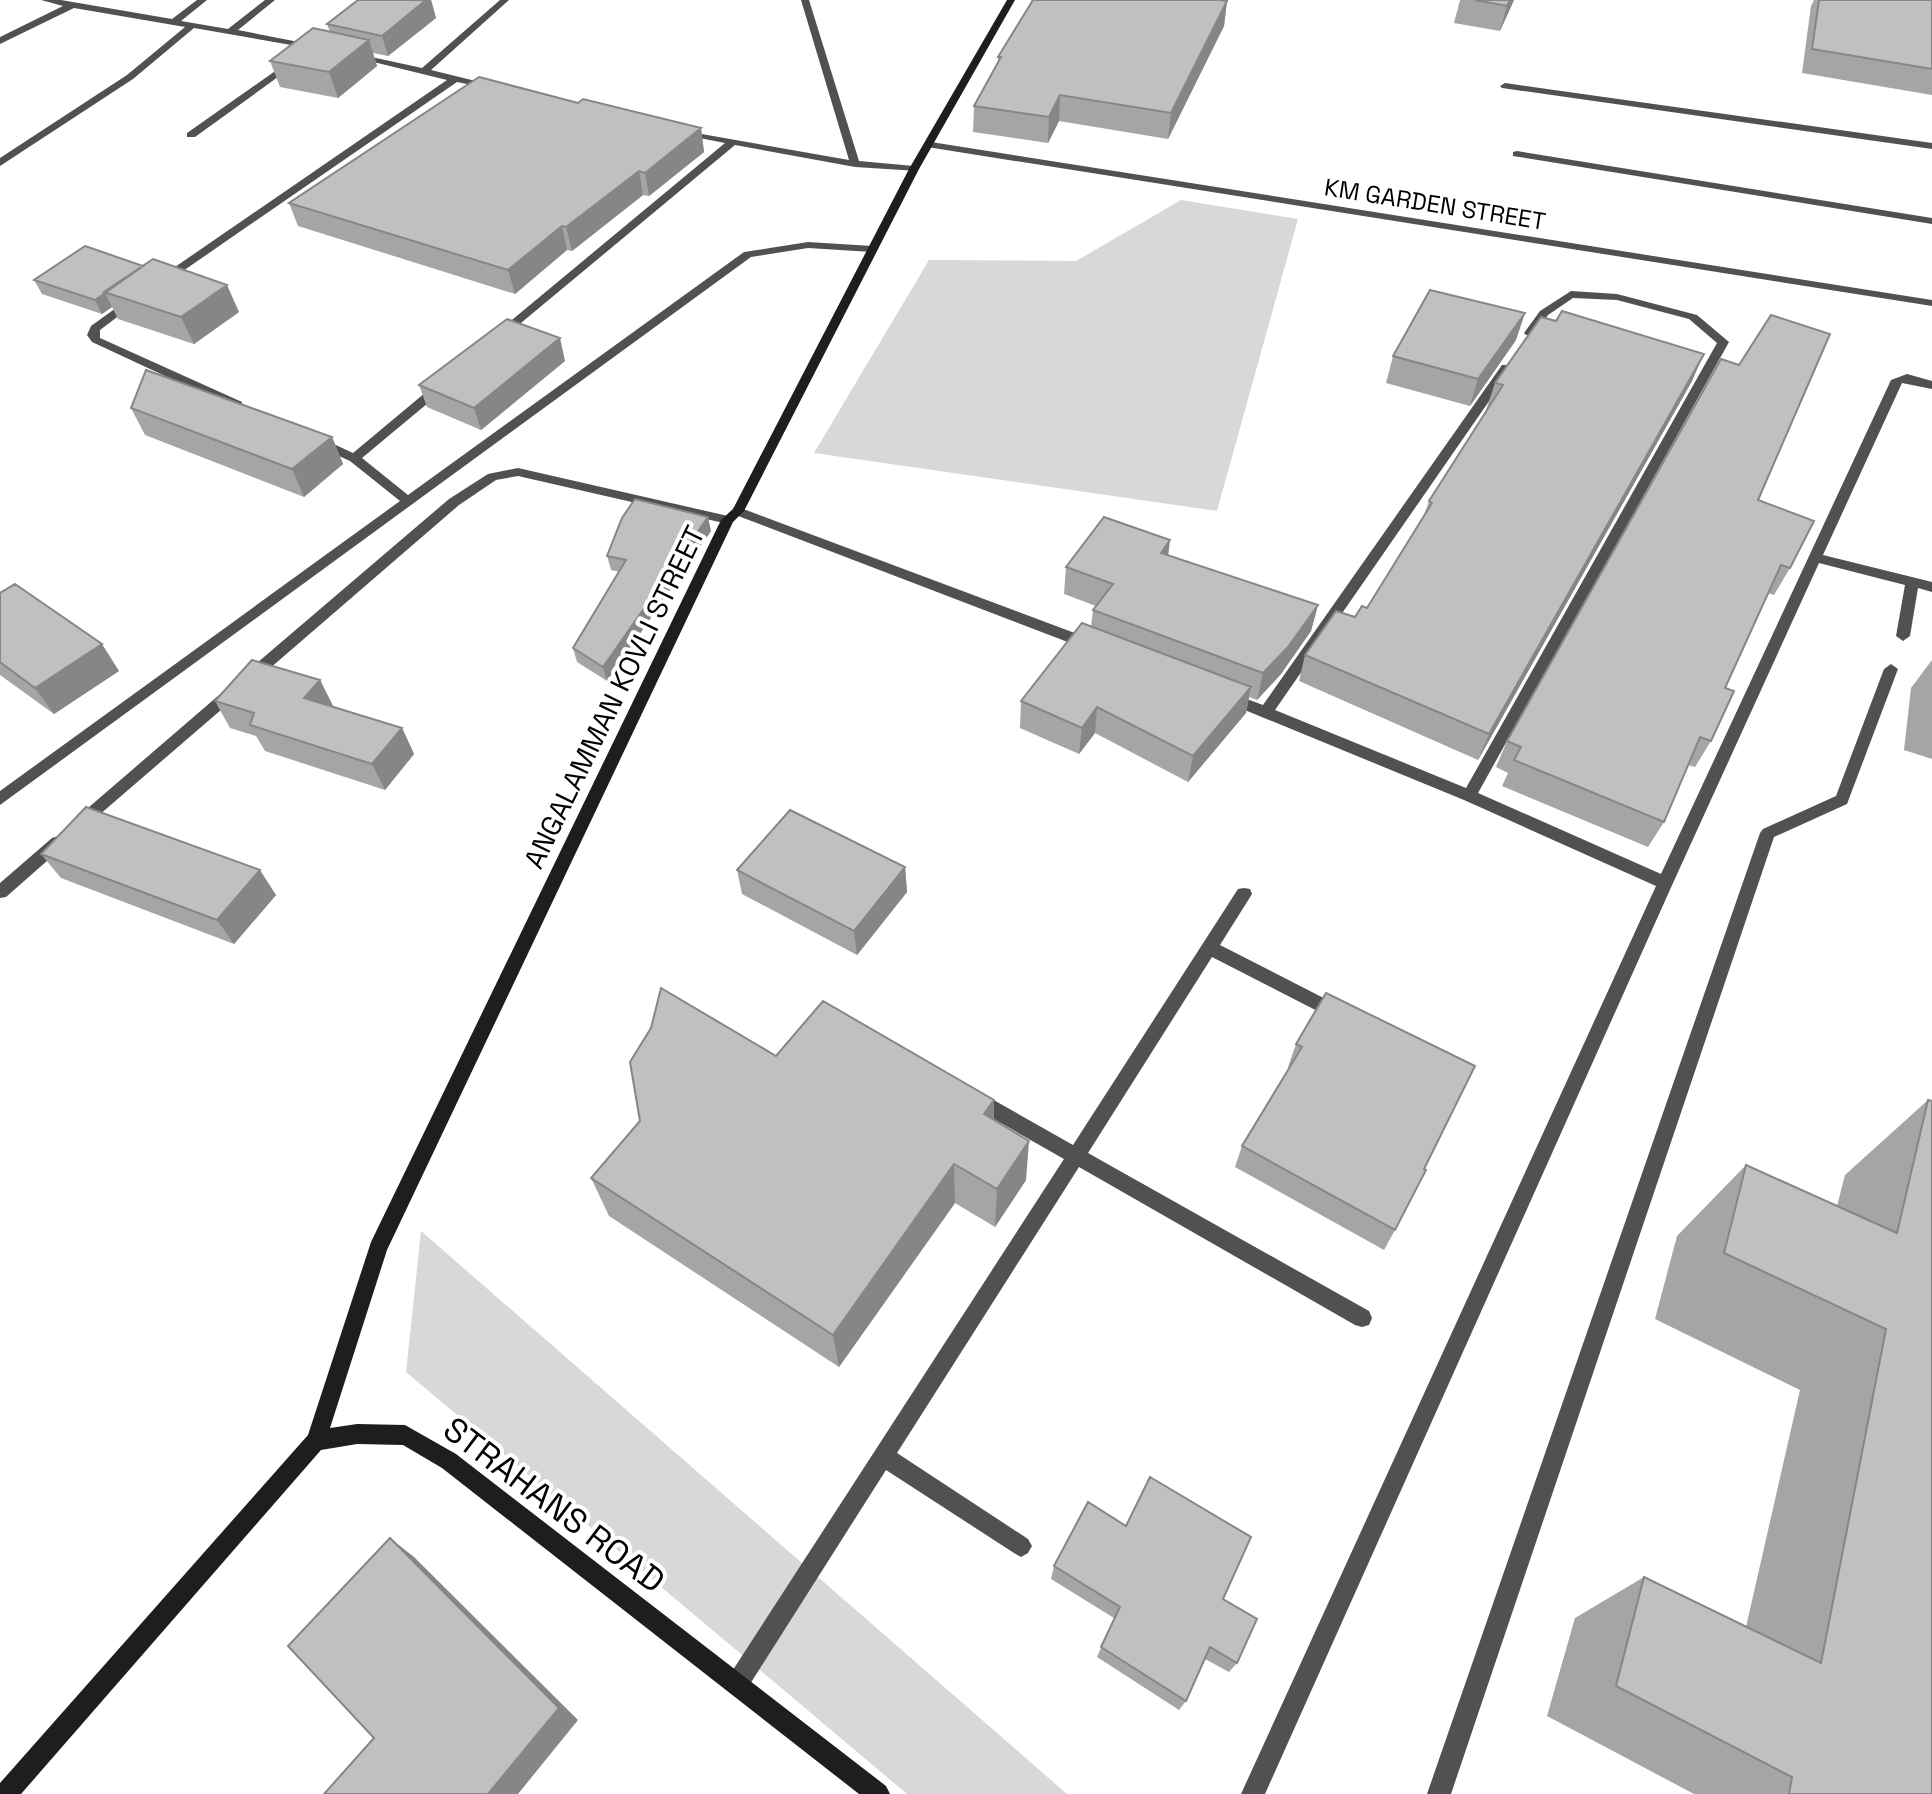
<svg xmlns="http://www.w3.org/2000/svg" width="1932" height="1794" viewBox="0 0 1932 1794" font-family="'Space Grotesk',sans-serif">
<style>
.green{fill:#d8d8d8}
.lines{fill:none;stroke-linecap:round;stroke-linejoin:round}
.lane{fill:#515151;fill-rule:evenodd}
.street{fill:#515151;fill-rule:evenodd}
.secondary{fill:#1e1e1e;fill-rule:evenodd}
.wall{fill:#a5a5a5}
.shaded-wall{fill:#868686}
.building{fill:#c0c0c0;stroke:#868686;stroke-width:2}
.labels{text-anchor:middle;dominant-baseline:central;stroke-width:8;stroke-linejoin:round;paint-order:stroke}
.far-street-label{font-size:24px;fill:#000;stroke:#fff}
.street-label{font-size:28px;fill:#000;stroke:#fff}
.near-street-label{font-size:34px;fill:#000;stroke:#fff}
</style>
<rect width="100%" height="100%" fill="#fff"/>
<path class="green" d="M1181,200L1298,219L1217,511L814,453L929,260L1076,261Z
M421,1231L1067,1794H907L406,1372Z"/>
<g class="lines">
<path class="lane" d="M1244,888L1250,889L1252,894L1220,945L1345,1009L1347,1014L1345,1019L1339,1021L1333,1019L1212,957L1088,1153L1369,1311L1372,1318L1369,1325L1362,1327L1355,1325L1079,1167L897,1453L1028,1539L1032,1546L1028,1553L1021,1557L1014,1553L886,1470L745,1692L737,1695L729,1692L726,1684L729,1676L1064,1159L971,1106L968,1100L971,1094L977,1092L983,1094L1073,1145L1238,889Z"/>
<path class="street" d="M41,0H61L172,19L197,0H207L181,21L228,29L265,0H275L238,30L319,46L314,49L194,28L133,79L0,166V158L127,75L185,27L74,8L0,44V37L63,6Z
M500,0H509L431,70L492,85V89L457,82L167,282H159V278L447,80L353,57V53L422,68Z
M801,0H809L859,161L914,166L918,167V171L855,167L735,145L503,338H495V334L725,143L679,134V130L849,160Z
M288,62L296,64L195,137H187V133Z
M1505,83L1932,143V149L1502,88L1500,86Z
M931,142L1932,300V306L927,147V143Z
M1517,151L1932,218V224L1513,156V152Z
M808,242L872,246L877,249L872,252L808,248L751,257L0,805V791L400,501L350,461L317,446V440H325L353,453L438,382H446V388L362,458L408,495L744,252Z
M1571,291L1617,294L1697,315L1729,342L1478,793L1661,874L1891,380L1907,374L1932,381V389L1902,383L1823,555L1932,582V592L1918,588L1910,636L1903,641L1896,636L1905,585L1819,563L1673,883L1265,1794H1241L1656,886L1464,800L1223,701L1221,697L1228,692L1263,705L1502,365H1510L1512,368L1275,710L1466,788L1717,343L1689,319L1617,300L1573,298L1548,315L1534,335H1526L1524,333L1540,311Z
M127,300L137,302L100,330V338L242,402V408H234L92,342L87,335L91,326Z
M518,468L728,516L735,520L728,524L518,476L496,480L459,505L254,682H244L242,678L244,674L449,499L488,474Z
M738,507L1096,641L1098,645L1096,649H1086L733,514V508Z
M1891,664L1898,669L1847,804L1774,837L1451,1794H1427L1760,833L1763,829L1836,796L1884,669Z
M231,688L238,693L236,697L84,828H74L71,824L74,820L226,689Z
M58,836L64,838L66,842L64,846L6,897L0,898V883L52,838Z"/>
<path class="secondary" d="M1007,0H1015L919,169L744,511L733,522L387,1250L330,1428L357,1424L405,1425L456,1454L886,1786L890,1794H859L442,1468L403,1445L357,1444L321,1450L21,1794H0V1783L308,1435L371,1242L721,520L733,509L909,169Z"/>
</g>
<path class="wall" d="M358,0H431L436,18L388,56L373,53L377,66L338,98L280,87L270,61L330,32L327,24Z
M1460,0H1514L1500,31L1454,23Z
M1814,0H1932V95L1802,73L1811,6Z
M1227,1L1224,26L1168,139L1059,121L1048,143L973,132L974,106L998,63V57Z
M578,103L701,128L704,152L649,196L643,195L572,251L567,250L515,294L298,226L289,203Z
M34,280L239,312L194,344L118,319L112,307L102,314L42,294Z
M1516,340L1470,406L1386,383L1393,356Z
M565,361L481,430L427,407L419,385Z
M1692,381L1478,760L1299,681L1305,655L1367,608L1424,515L1429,501L1487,411L1486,410L1495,383Z
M131,408L332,437L343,464L304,497L145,435Z
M1758,500L1790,568L1774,595L1768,593L1725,688L1711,741L1695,767L1688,765L1664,822L1648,847L1502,786L1508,773L1496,767L1507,741Z
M711,531L607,681L577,662L573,648L619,572L611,570L607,556Z
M1168,556L1318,605L1311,631L1281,674L1257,700L1249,697L1246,713L1188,782L1095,733L1079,754L1020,728L1021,701L1091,627L1093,610L1096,606L1064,594L1066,567Z
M0,593L119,671L54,714L0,675Z
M1932,660V759L1904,750L1911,688Z
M320,680L333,706L402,728L414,754L385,790L265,751L256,736L230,728L215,701Z
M41,854L276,895L234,944L61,878Z
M905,867L907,892L857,955L742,894L737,870Z
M1326,993L1424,1169L1395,1230L1384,1250L1235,1167L1242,1146L1290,1068L1288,1067L1296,1044Z
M776,1056L994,1100V1120L1026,1180L995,1227L955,1203L839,1367L609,1216L591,1178L640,1121Z
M1928,1100L1932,1794H1694L1547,1716L1575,1618L1644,1577L1746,1627L1800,1390L1655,1319L1677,1236L1746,1165L1837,1206L1845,1175Z
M1054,1566L1223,1599L1237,1663L1229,1672L1205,1659L1186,1701L1179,1710L1097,1657L1114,1618L1051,1579Z"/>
<path class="shaded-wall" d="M426,0H431L436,18L388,56L382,36Z
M1510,0H1514L1500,31L1507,6Z
M1227,1L1224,26L1168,139L1171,113Z
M369,40L377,66L338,98L329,72Z
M1060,95L1059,121L1048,143L1049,117Z
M701,128L704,152L649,196L645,173Z
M639,171L643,195L572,251L566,227Z
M562,226L567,250L515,294L508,270Z
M227,285L239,312L194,344L181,317Z
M105,293L112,307L102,314L95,300Z
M1525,313L1516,340L1470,406L1478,379Z
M560,338L565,361L481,430L474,408Z
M1704,354L1692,381L1478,760L1489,734Z
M332,437L343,464L304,497L292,469Z
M708,517L711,531L607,681L603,667Z
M1170,540L1167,567L1161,553Z
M1318,605L1311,631L1281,674L1257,700L1263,673Z
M102,644L119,671L54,714L35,688Z
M320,680L333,706L304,698Z
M1251,687L1246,713L1188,782L1193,756Z
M1097,707L1095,733L1079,754L1082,728Z
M402,728L414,754L385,790L372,764Z
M905,867L907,892L857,955L854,931Z
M260,870L276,895L234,944L217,920Z
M994,1100L993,1140L984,1114Z
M1029,1141L1026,1180L995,1227L997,1189Z
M954,1164L955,1203L839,1367L833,1335Z
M390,1538L414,1557L578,1720L518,1794H488Z"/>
<path class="building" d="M358,0H426L382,36L327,24Z
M1033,0H1220L1227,1L1171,113L1060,95L1049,117L974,106L1001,57H998Z
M1475,0H1510L1507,6Z
M1819,0H1932V69L1812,49Z
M313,28L369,40L329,72L270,61Z
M479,77L578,103L583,99L701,128L645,173L639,171L566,227L562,226L508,270L289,203Z
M85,246L143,266L95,300L34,280Z
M153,259L227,285L181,317L104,292Z
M1430,290L1525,313L1478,379L1393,356Z
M1562,311L1704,354L1489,734L1305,655L1336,611L1355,617L1362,606L1367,608L1432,503L1429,501L1503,385L1495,383L1541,317L1556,321Z
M1771,315L1830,334L1758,500L1814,521L1790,568L1781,565L1725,688L1734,691L1711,741L1700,737L1664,822L1514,760L1521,747L1507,741L1721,359L1739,365Z
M507,319L560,338L474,408L419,385Z
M146,370L332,437L292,469L131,408Z
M635,499L708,517L603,667L573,648L626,560L607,556L622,518Z
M1104,517L1170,540L1161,553L1318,605L1288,647L1263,673L1093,610L1113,584L1066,567Z
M15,584L102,644L35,688L0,662V593Z
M1082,623L1251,687L1193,756L1097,707L1082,728L1021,701Z
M252,660L320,680L304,698L402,728L372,764L250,725L254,713L215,701Z
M86,807L260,870L217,920L41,854Z
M790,810L905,867L854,931L737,870Z
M661,988L776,1056L823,1001L994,1100L984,1114L1029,1141L997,1189L954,1164L833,1335L591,1178L640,1121L630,1062L651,1028Z
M1326,993L1475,1066L1424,1169L1426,1170L1395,1230L1242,1146L1302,1047L1296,1044Z
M1928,1100L1932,1101V1794H1789L1792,1777L1616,1686L1644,1577L1821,1663L1886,1329L1724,1253L1746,1165L1897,1233Z
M1150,1477L1251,1537L1223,1599L1257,1619L1237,1663L1210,1647L1186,1701L1101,1647L1120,1607L1054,1566L1088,1502L1126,1526Z
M390,1538L559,1708L488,1794H324L374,1738L288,1646Z"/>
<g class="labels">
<g class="far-street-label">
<text transform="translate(1435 204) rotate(9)">KM GARDEN STREET</text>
</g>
<g class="street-label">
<text transform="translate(614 697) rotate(-64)">ANGALAMMAN KOVLI STREET</text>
</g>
<g class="near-street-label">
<text transform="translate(554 1505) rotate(37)">STRAHANS ROAD</text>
</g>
</g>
</svg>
